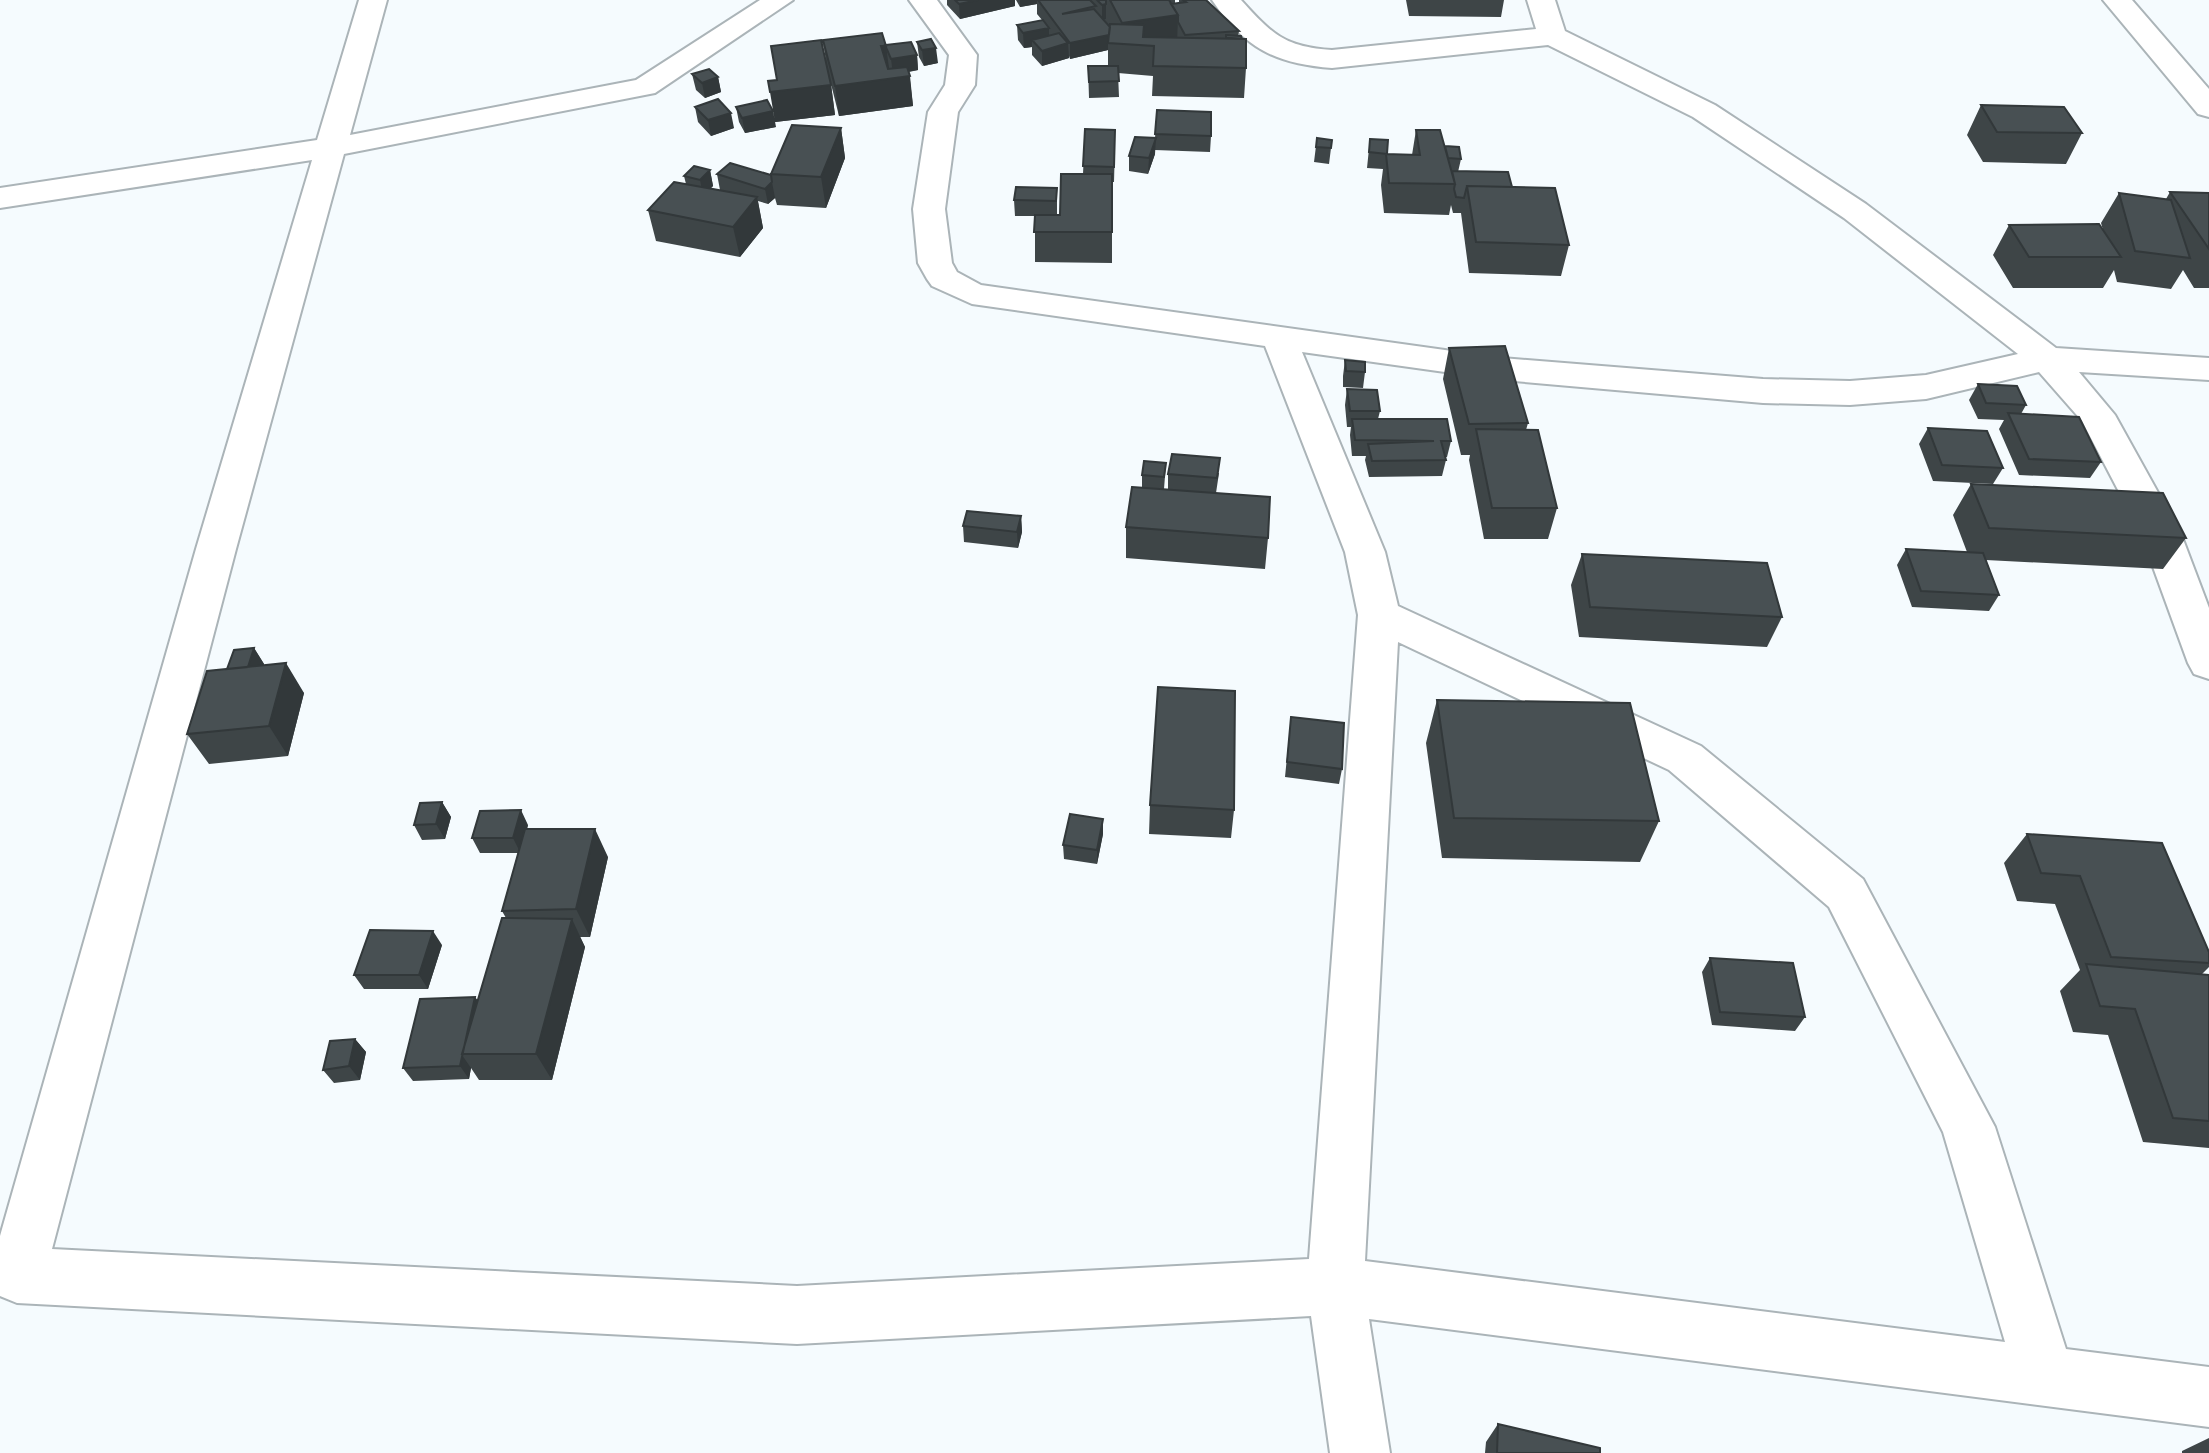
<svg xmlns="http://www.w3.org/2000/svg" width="2209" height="1453" viewBox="0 0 2209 1453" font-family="'Libre Baskerville',serif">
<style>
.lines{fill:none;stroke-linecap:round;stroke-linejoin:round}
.minor-casing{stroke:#abb4b8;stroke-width:4}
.minor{fill:#fff;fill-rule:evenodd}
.wall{fill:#3e4547}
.shaded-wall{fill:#32383a}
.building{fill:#485053;stroke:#32383a;stroke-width:2}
</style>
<rect width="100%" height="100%" fill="#f5fbfe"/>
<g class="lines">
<g class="minor-casing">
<path id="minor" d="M359,0H387L350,135L636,80L760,0H793L655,93L344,154L236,549L52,1249L797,1286L1309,1259L1358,615L1345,552L1265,346L972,304L932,286L927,279L918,263L913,209L928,112L945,85L949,55L909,0H937L977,55L975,85L958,112L945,209L952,263L957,272L981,285L1502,358L1763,379L1850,381L1926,375L2018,354L1844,218L1693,117L1548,45L1332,68C1275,64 1245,48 1212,0H1241C1272,34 1284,47 1332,50L1536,29L1527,0H1555L1565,31L1715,105L1866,204L2056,348L2209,358V380L2079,372L2115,415L2181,534L2209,608V679L2194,674L2188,663L2141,534L2082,421L2039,372L1926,399L1850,405L1763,403L1502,380L1302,352L1385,552L1398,606L1701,746L1863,879L1995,1127L2066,1349L2209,1367V1427L1369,1319L1390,1453H1330L1311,1316L797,1344L17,1303L0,1296V1236L196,549L312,160L0,208V188L317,140ZM1398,642L1669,770L1829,907L1943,1132L2005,1342L1365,1261Z
M2103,0H2132L2209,89V117L2198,114Z"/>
</g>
<use href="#minor" class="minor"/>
</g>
<path class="wall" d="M947,0H1015V6L960,19L947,5Z
M1016,0H1175V4L1179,3V0H1206L1239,31L1238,36L1246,68L1244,98L1152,96L1153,76L1118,73L1119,97L1089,98L1088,66H1108V50L1070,59L1069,56V58L1042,66L1032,55V47L1024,48L1018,40L1017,25L1042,20L1037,14V4L1020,7Z
M1406,0H1504L1501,17L1409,16Z
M823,40L886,45L917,55L918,70L909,72L913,106L839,116L831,84L835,115L775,122L777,80L826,62Z
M917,42L938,63L924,66L919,57Z
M692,74L718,77L721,92L705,98L696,90Z
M1981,105L2082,133L2066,164L1983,162L1967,135Z
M695,107L734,128L711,136L698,122Z
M736,107L776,127L745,133L739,122Z
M1157,110L1211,136L1210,152L1155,150V154L1148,174L1129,171V156L1155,138Z
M841,128L845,158L826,208L777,205L775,198L768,204L758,201L763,228L740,257L656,241L648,210L686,184L684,176L710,170L713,186L710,189L726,192L720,190L717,174L771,175Z
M1085,129L1115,145L1114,182H1112V263L1035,262V216H1015L1014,200L1057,188V215H1060L1083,174Z
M1416,130L1445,146L1461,159L1458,172L1512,187L1569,245L1561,276L1469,273L1461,213H1453L1451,205L1449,215L1384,213L1381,185L1383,169L1367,168L1370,139L1387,154L1412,155Z
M1317,138L1332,140L1329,164L1314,162Z
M2170,192L2209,193V288H2194L2183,270L2171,289L2117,282L2114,270L2103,288H2013L1993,255L2009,225L2103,230L2101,223L2119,193L2166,199Z
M1449,348L1528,423L1526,430L1557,508L1548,539H1484L1469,460L1470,455H1461L1443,379Z
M1345,360L1365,372L1363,388L1343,387V376Z
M1978,384L2026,405L2021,414L2101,462L2090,478L2019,475L1999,429L2004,420L1978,419L1969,400Z
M1347,389L1380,411L1378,419L1451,441L1447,457H1445L1446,460L1442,476L1369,477L1365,460L1366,456H1352L1350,435L1351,427H1347L1345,405Z
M1928,428L2003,468L1993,484L1933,481L1919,444Z
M1166,463L1164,489L1168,490V474L1219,473L1216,493L1268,538L1265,569L1126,558V527L1142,488V475Z
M1971,484L2186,538L2163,569L1986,560L1999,595L1989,611L1912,607L1897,565L1906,549L1967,552L1953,515Z
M1021,516L1022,532L1018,548L964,542L963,526Z
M1582,554L1782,617L1767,647L1579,637L1571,585Z
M254,648L264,664L263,666L304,693L288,756L209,764L187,734L227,669Z
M1437,700L1659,821L1640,862L1442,858L1426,743Z
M1291,717L1342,769L1339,784L1285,777Z
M442,802L451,817L445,839L422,840L414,825Z
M1150,805L1234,810L1231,838L1149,834Z
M528,825L527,829L608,857L590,937H580L585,947L552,1080H479L471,1068L469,1079L413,1081L403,1068L475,997L478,1001L506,918L502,911L518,853H480L472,838Z
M1103,834L1097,864L1064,859L1063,845Z
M2027,834L2209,952V967L2202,974L2209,975V1148L2143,1142L2108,1035L2073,1032L2060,991L2080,970L2055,904L2017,901L2004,863Z
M442,945L428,989H364L354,975Z
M1710,958L1805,1017L1795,1031L1712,1025L1702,972Z
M355,1039L366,1052L360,1080L334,1083L323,1070Z
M1498,1424L1600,1453H1485L1486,1442Z
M2209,1438V1453H2182V1451Z"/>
<path class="shaded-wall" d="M978,0H1015V6L960,19L959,4Z
M1020,0H1037V4L1020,7Z
M1106,4V19L1102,20V5Z
M1178,15L1177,45L1154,46L1122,44V23Z
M1049,28V43L1032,40V47L1024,48L1023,33Z
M1115,34L1108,43V50L1070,59V43Z
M1068,43L1069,58L1042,66V51Z
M881,46H886L890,75Z
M936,48L938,63L924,66L922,50Z
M917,55L918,70L893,74L891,59Z
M910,76L913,106L839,116L835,86Z
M718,77L721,92L705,98L702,83Z
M831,85L835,115L775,122L770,92Z
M773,111L776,127L745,133L742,118Z
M731,113L734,128L711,136L708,120Z
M841,128L845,158L826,208L821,177Z
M1156,138L1155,154L1148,174L1149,158Z
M710,170L713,186L703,195L700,180Z
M772,182L775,198L768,204L765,189Z
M757,197L763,228L740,257L733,227Z
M1021,516L1022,532L1018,548L1017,532Z
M254,648L264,664L258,684L248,668Z
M286,663L304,693L288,756L269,726Z
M442,802L451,817L445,839L436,824Z
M521,810L528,825L520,852L513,838Z
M1103,819V834L1097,864V850Z
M595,829L608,857L590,937L576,909Z
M572,919L585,947L552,1080L536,1054Z
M433,931L442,945L428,989L419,975Z
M475,997L484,1010L462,1054Z
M355,1039L366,1052L360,1080L349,1066Z
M462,1055L471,1068L469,1079L460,1066Z"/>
<path class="building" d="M955,0H978L959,4Z
M1038,0H1090L1096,6L1062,14L1094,9L1110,27L1109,35L1070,43Z
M1097,0H1106V4L1102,5Z
M1110,0H1169L1178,15L1122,23Z
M1183,0H1206L1239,31L1185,35L1178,22V15L1171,4L1186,2Z
M1043,20L1049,28L1023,33L1017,25Z
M1110,24L1144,25L1143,37L1246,39V68L1153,66L1154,46L1108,43Z
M882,33L886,46H881L888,69L907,67L910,76L835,86L823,40Z
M1059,33L1068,43L1042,51L1032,40Z
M1226,35L1241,36L1242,39L1226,38Z
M931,39L936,48L922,50L917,42Z
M821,40L831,85L770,92L768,81L777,80L771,46Z
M911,42L917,55L891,59L885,45Z
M1088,66H1118L1119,81L1089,82Z
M709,69L718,77L702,83L692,74Z
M718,99L731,113L708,120L695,107Z
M767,100L773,111L742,118L736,107Z
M1981,105L2064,107L2082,133L1997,132Z
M1157,110L1211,112V136L1155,134Z
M792,125L841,128L821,177L771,174Z
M1085,129L1115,130L1114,167L1083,166Z
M1416,130H1440L1455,184L1389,183L1386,154L1420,155Z
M1135,137L1156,138L1149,158L1129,156Z
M1317,138L1332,140L1331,148L1316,147Z
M1370,139L1388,140L1387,154L1369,152Z
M1445,146L1459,147L1461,159L1448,158Z
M730,163L771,175L772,182L765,189L717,174Z
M694,166L710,170L700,180L684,176Z
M1452,171L1508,172L1512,187L1467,186L1464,198L1456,197L1454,189L1455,184Z
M1061,174H1112V232H1034L1035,215H1060Z
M674,182L757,197L733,227L648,210Z
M1467,186L1555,188L1569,245L1476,242Z
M1016,187L1057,188L1056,201L1014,200Z
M2170,192L2209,193V249Z
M2119,193L2171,200L2190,258L2135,251Z
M2099,224L2121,257H2029L2009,225Z
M1505,346L1528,423L1469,424L1449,348Z
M1345,360L1365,362V372L1346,371Z
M1978,384L2017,386L2026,405L1986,403Z
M1347,389L1377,390L1380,411H1350Z
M2008,413L2079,417L2101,462L2029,459Z
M1352,419H1447L1451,441H1441L1446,460L1372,461L1368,444L1434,441L1355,440Z
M1928,428L1987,431L2003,468L1942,465Z
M1476,429L1538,430L1557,508H1492Z
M1172,454L1220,458L1217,478L1168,474Z
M1144,461L1166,463L1164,477L1142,475Z
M1971,484L2163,493L2186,538L1989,528Z
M1132,487L1270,497L1268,538L1126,527Z
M967,511L1021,516L1017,532L963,526Z
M1906,549L1983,553L1999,595L1921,591Z
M1582,554L1767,563L1782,617L1590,607Z
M254,648L248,667L227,669L234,650Z
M286,663L269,726L187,734L207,671Z
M1158,687L1235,691L1234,810L1150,805Z
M1437,700L1630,703L1659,821L1454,818Z
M1291,717L1344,723L1342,769L1287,762Z
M442,802L436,824L414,825L420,803Z
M521,810L513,838H472L480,811Z
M1070,814L1103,819L1097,850L1063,845Z
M525,829H595L576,909L502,911Z
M2027,834L2162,843L2209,952V963L2111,957L2080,876L2041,873Z
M502,918L572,919L536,1054H462Z
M370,930L433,931L419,975H354Z
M1710,958L1793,963L1805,1017L1720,1012Z
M2086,964L2209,975V1121L2173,1118L2135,1009L2100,1006Z
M475,997L460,1066L403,1068L420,999Z
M355,1039L349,1066L323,1070L330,1041Z
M1498,1424L1600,1448V1453H1497Z"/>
</svg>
